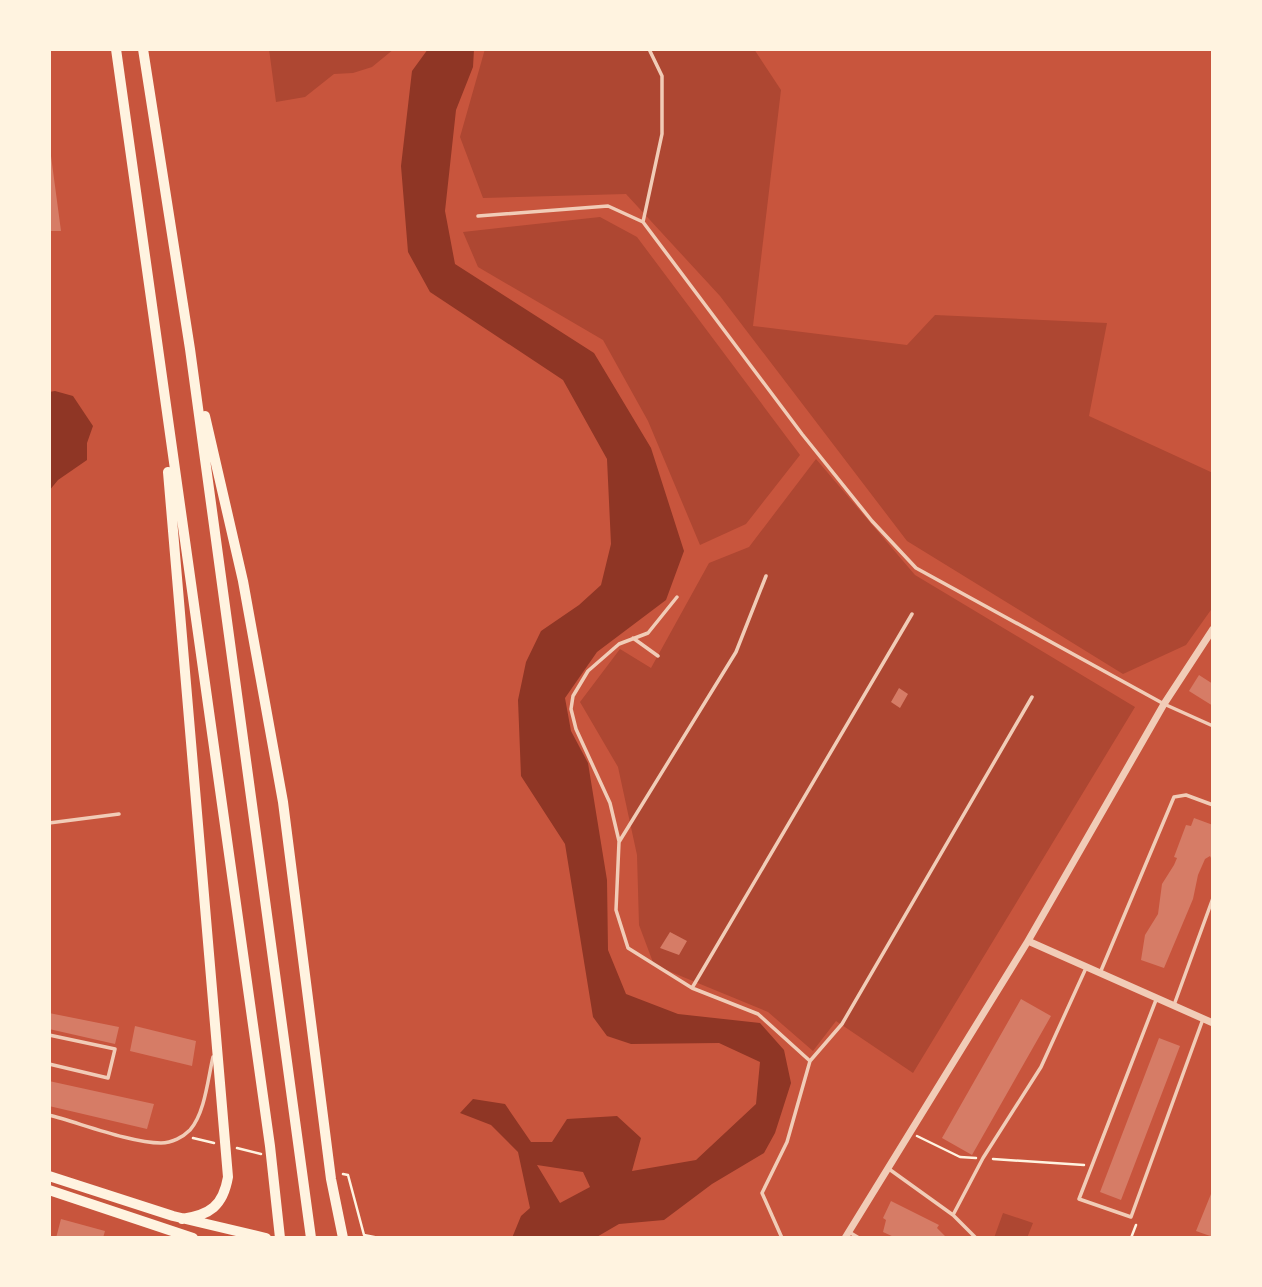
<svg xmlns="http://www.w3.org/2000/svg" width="1262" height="1287" viewBox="0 0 1262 1287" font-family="'Libre Baskerville',serif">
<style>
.green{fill:#ae4732}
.water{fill:#8f3625;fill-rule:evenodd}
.building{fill:#d67c66}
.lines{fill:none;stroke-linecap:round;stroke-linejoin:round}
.path{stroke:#fff3e0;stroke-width:2.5}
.service{stroke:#f1ccb7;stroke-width:3.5}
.minor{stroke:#f1ccb7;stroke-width:7}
.primary{stroke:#fff3e0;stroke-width:10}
</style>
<rect width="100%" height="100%" fill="#c8553d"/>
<path class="green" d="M269,49H394L372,67L353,73L334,74L305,97L276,102Z
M485,49H754L781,90L753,326L907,345L935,315L1107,323L1089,416L1213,473V607L1186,645L1123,674L907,541L720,296L626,194L483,198L460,137Z
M600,217L637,237L800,455L746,524L700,545L648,421L603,340L478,267L463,232Z
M816,459L915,575L1135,707L913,1073L836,1021L813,1051L768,1012L654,965L639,925L637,855L618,767L580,702L620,649L651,668L709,563L749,547Z
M1003,1213L1033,1223L1027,1238H994Z"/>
<path class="water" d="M428,49H474L473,67L456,110L445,211L455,264L594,353L651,448L684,551L666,600L597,652L565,698L571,731L588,763L607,880L608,950L626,994L678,1014L760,1023L784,1050L791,1083L775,1133L764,1153L712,1184L664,1220L619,1224L595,1238H512L521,1216L530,1208L518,1152L491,1125L460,1113L473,1099L505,1104L531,1142H552L567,1119L617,1116L641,1138L632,1171L696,1160L756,1104L760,1062L719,1043L631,1044L607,1036L593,1017L565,844L521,776L518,700L526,662L541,631L579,605L601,585L611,544L607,459L563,380L430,292L408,252L401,166L412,71ZM537,1165L583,1172L590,1187L560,1203Z
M55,391L73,396L93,426L87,443V460L58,480L49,491V392Z"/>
<path class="building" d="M49,156H51L61,231H49Z
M1199,675L1213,684V706L1189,691Z
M899,688L908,694L900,708L891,702Z
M1194,818L1213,825V862L1210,856L1205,859L1198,875L1193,899L1164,968L1141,960L1145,935L1158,914L1162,884L1174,865L1177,858L1174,857L1186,825L1191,826Z
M670,932L687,941L679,955L660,948Z
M1021,999L1051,1016L972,1155L942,1138Z
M49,1013L119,1027L115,1044L49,1029Z
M135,1026L196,1041L192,1066L130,1051Z
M1159,1038L1180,1046L1121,1200L1100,1192Z
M49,1081L154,1104L147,1129L49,1106Z
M1213,1189V1237L1196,1231Z
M891,1201L939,1225L937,1228L947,1238H896L883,1232L886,1220L883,1218Z
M61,1219L105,1231L103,1238H56Z"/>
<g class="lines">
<path class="path" d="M917,1136L960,1157L976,1158
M193,1138L214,1143
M237,1148L261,1154
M993,1159L1084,1165
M343,1174L348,1175L364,1235L379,1238
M1131,1238L1136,1225"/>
<path class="service" d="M478,216L608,206L643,222L802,434L872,521L916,568L1164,704L1213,726
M643,222L662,134V76L649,49
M633,638L658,656
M49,823L119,814
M619,841L610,803L576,729L571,709L573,696L588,671L619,644L648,633L677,597
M1100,973L1174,797L1186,795L1213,805
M692,988L628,948L616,910L619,842L736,652L766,576
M1156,1000L1079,1199L1131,1217L1203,1019
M1174,1005L1213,898
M49,1035L115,1049L108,1078L49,1064
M810,1061L758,1014L692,988L912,614
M49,1115C80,1123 131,1143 161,1143C172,1143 183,1137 190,1130C205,1113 208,1078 213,1057
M889,1169L953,1215L976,1238
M953,1215L983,1158L1041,1067L1086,968
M849,1232L859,1238
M782,1238L762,1193L787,1142L810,1061L842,1024L1032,697"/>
<path class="minor" d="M1028,941L1213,1023
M845,1238L1028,941L1164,704L1213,629"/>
<path class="primary" d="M116,49L270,1146L280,1238
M143,49L190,349L311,1238
M205,416L243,581L283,802L331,1179L343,1238
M168,472L228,1177C223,1206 210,1215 182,1219
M49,1176L173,1216L266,1238
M49,1190L193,1238"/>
</g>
<rect width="1262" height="1287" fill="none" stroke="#fff3e0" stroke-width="102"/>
</svg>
